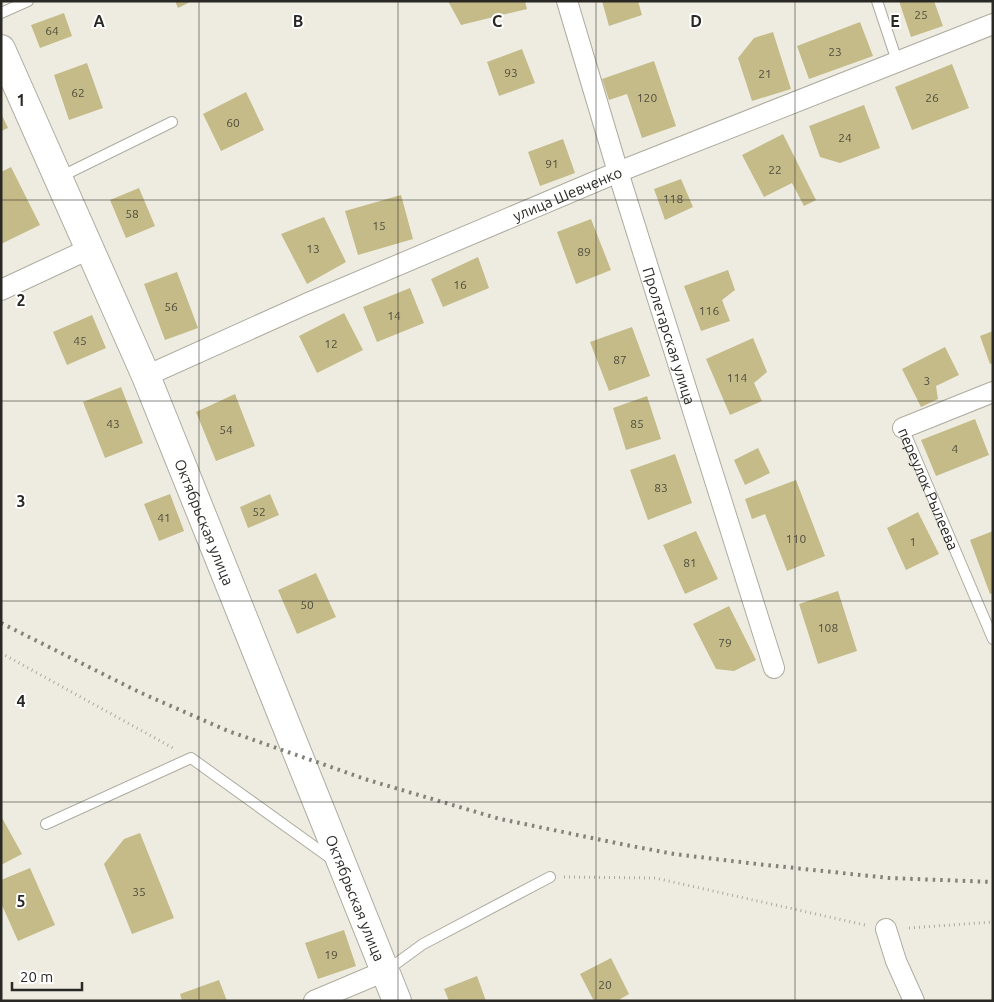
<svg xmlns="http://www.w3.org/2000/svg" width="994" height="1002" viewBox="0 0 994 1002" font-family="Ubuntu,sans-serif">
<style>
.building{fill:#c4bb89}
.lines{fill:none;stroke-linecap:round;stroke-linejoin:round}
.lane-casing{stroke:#aeaca0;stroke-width:12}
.street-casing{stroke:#aeaca0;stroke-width:22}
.secondary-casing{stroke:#aeaca0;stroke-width:30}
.path{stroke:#acaba1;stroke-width:3;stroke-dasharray:1 4;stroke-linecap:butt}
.lane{stroke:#fff;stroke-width:10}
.street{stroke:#fff;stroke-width:20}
.secondary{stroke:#fff;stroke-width:28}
.rail{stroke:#83827a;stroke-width:4;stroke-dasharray:2.5 5;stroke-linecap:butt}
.grid{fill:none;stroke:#292824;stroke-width:1;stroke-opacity:0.55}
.labels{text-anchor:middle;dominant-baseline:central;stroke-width:4;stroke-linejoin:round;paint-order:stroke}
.number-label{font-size:12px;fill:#504d3d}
.street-label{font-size:15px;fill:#292824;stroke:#fff}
.grid-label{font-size:16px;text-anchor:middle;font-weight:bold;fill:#292824;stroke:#fff;stroke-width:4;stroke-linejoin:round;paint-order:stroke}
</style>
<rect width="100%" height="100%" fill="#eeece0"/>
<path class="building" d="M175,1H192L178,8Z
M448,1H525L527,9L461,25Z
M602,1H638L642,15L609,26Z
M899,1H934L943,26L911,37Z
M64,13L72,36L40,48L31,25Z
M860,22L873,56L809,79L797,46Z
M773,32L791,89L752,101L738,58L754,38Z
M522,49L535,83L499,96L487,62Z
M654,61L676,126L642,138L627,94L609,100L602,79Z
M87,63L103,108L69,120L54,75Z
M952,64L969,108L912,130L895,87Z
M246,92L264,130L221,151L203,114Z
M864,105L880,148L840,163L820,157L809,126Z
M1,113L8,128L1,131Z
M783,134L816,200L804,206L792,183L764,197L742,155Z
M563,139L575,173L540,186L528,152Z
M11,167L40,225L1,244V172Z
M681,179L693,207L665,220L654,189Z
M139,188L155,226L126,238L110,200Z
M401,195L413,239L358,255L345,211Z
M324,217L346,262L307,284L281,234Z
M591,219L611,270L576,284L557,232Z
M478,257L489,288L443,307L431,279Z
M728,270L735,290L722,300L730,321L701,331L684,286Z
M177,272L198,328L165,340L144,284Z
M410,288L424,323L377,342L363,307Z
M344,313L363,350L317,373L299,336Z
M92,315L106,348L67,365L53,332Z
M632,327L650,376L609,391L590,342Z
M993,331V363L990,364L980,336Z
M753,338L767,372L754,383L762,401L730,415L706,359Z
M945,347L959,375L936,386L938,399L921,407L902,369Z
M121,387L143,443L105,458L83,402Z
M235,394L255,446L216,461L196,412Z
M647,396L661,439L626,450L613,408Z
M975,419L989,455L936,476L921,440Z
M758,448L770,473L745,485L734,460Z
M675,454L692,503L648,520L630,470Z
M796,480L825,556L787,571L765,514L752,519L745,499Z
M170,494L184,531L159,541L144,504Z
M270,494L279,515L248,528L240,507Z
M918,512L939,554L906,570L887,528Z
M696,531L718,579L685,594L663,545Z
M993,531V593L990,594L970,540Z
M316,573L336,617L297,634L278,590Z
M838,591L857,651L818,664L799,604Z
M729,606L756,660L734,671L716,669L693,624Z
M1,816L22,854L1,865Z
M140,833L174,918L132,934L104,864L124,839Z
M30,868L55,925L18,941L1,903V880Z
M344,930L356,966L318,979L305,943Z
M611,958L629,994L617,1001H594L580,974Z
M477,976L486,1001H449L444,989Z
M219,980L227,1001H182L180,994Z"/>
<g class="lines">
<g class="lane-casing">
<g id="lane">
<path d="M877,1L897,61"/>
<path d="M1,13L28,1"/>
<path d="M58,178L172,122"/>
<path id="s1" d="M903,428L993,639"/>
<path d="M46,824L191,758L333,860"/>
<path d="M386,971L423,944L550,877"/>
</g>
</g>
<g class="street-casing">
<g id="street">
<path id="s2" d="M567,1L618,172L774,668"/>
<path d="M1,290L89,249"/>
<path id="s3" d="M146,376L306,304L618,172L993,24"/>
<path d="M903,428L993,392"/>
<path d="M886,929L896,961L914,1001"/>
<path d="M314,1001L385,971"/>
</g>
</g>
<g class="secondary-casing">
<g id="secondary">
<path id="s4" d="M1,49L146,376L397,1001"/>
</g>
</g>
<path class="path" d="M1,653L173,748
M564,877L655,878L865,925
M909,928L993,922"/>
<use href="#lane" class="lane"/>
<use href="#street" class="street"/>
<use href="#secondary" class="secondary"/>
<path class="rail" d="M1,623L139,692L228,731L368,780L500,819L626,845L674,854L757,864L889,878L993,882"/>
</g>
<path class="grid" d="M199,1V1001M398,1V1001M596,1V1001M795,1V1001M1,200H993M1,401H993M1,601H993M1,802H993"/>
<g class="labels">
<g class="number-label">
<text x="921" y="14">25</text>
<text x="52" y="30">64</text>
<text x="835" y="51">23</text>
<text x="511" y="72">93</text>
<text x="765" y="73">21</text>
<text x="78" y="92">62</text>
<text x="647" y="97">120</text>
<text x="932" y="97">26</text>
<text x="233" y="122">60</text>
<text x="845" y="137">24</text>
<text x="552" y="163">91</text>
<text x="775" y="169">22</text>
<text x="673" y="198">118</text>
<text x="132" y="213">58</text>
<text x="379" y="225">15</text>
<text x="313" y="248">13</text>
<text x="584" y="251">89</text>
<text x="460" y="284">16</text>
<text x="171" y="306">56</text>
<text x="709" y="310">116</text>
<text x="394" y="315">14</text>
<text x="80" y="340">45</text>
<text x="331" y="343">12</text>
<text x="620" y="359">87</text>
<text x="737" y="377">114</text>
<text x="927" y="380">3</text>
<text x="113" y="423">43</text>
<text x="637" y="423">85</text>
<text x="226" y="429">54</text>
<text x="955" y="448">4</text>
<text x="661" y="487">83</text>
<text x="259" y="511">52</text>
<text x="164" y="517">41</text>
<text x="796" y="538">110</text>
<text x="913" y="541">1</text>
<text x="690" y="562">81</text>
<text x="307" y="604">50</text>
<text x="828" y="627">108</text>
<text x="725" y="642">79</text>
<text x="139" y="891">35</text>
<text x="331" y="954">19</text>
<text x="605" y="984">20</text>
</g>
<g class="street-label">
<text stroke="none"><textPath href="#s3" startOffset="459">улица Шевченко</textPath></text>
<text stroke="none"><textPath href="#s2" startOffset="350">Пролетарская улица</textPath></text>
<text stroke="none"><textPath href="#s1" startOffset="66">переулок Рылеева</textPath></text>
<text stroke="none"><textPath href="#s4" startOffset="515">Октябрьская улица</textPath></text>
<text stroke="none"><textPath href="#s4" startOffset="920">Октябрьская улица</textPath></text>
</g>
</g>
<g class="grid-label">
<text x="99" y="27">A</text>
<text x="298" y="27">B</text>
<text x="497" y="27">C</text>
<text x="696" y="27">D</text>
<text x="895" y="27">E</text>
<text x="21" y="106">1</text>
<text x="21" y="306">2</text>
<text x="21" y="507">3</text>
<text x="21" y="707">4</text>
<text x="21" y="907">5</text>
</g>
<rect width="994" height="1002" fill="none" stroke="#292824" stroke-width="5"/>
<path d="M12 982v8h70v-8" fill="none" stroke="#292824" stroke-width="2.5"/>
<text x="20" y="982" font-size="15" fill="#292824" stroke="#ffffff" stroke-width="4" paint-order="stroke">20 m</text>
</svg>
